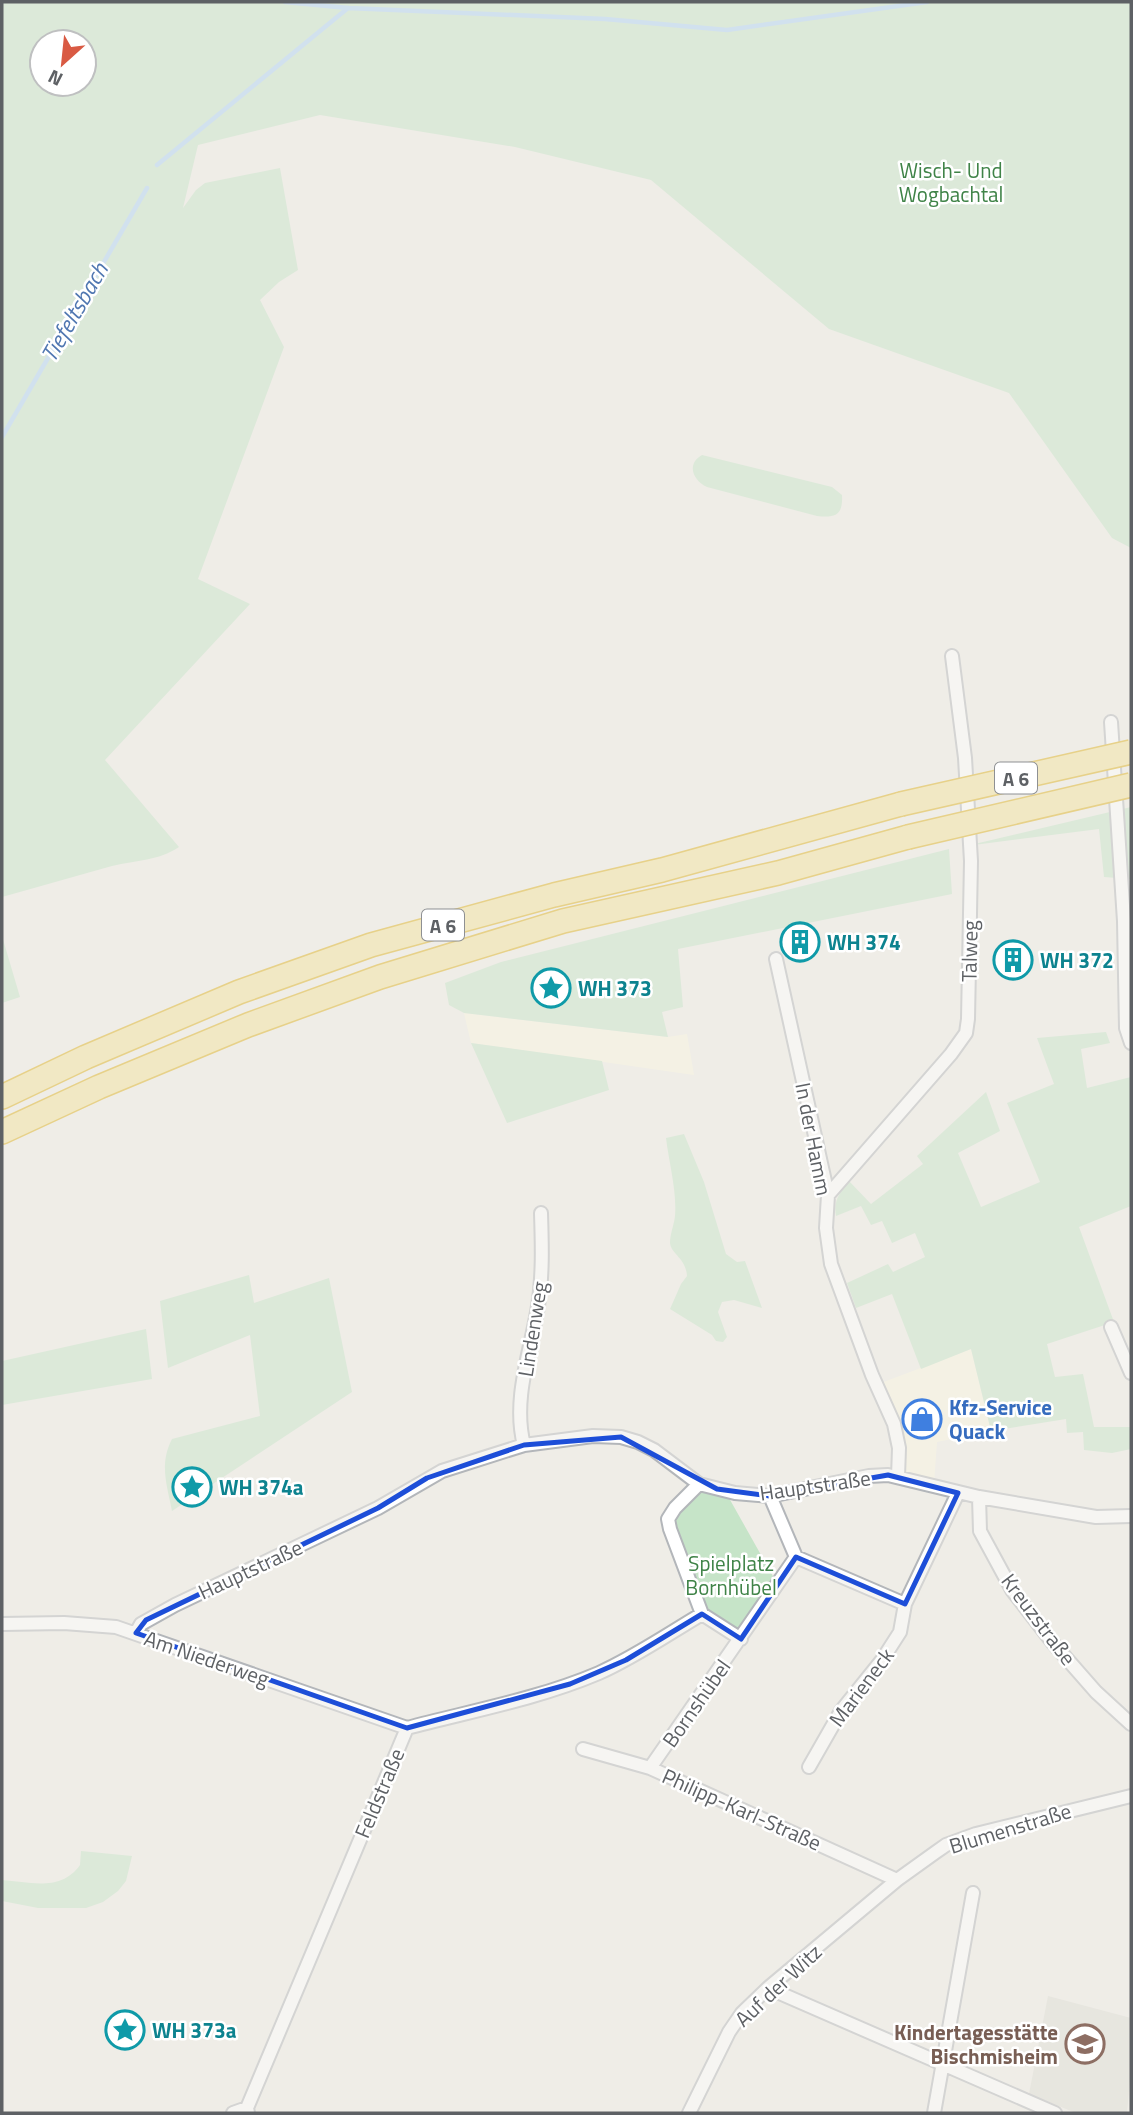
<svg xmlns="http://www.w3.org/2000/svg" width="1133" height="2115" viewBox="0 0 1133 2115" font-family="'Titillium Web',sans-serif">
<style>
.commercial{fill:#fbf7df}
.education{fill:#deddd5}
.green{fill:#c6e4c8;fill-rule:evenodd}
.lines{fill:none;stroke-linecap:round;stroke-linejoin:round}
.stream{stroke:#aed2f7;stroke-width:4.5}
.street-casing{stroke:#b3b6ba;stroke-width:16}
.highway-casing{stroke:#deaf17;stroke-width:26}
.street{stroke:#fff;stroke-width:12}
.highway{stroke:#f3e399;stroke-width:23}
.highway-bridge-casing{stroke:#deaf17;stroke-width:26;stroke-linecap:butt}
.highway-bridge{stroke:#f3e399;stroke-width:23}
.marked{fill:none;stroke:#1d4ed8;stroke-width:5;stroke-linejoin:round}
.labels{text-anchor:middle;dominant-baseline:central;stroke-width:5;stroke-linejoin:round;paint-order:stroke}
.shield{fill:#fff;stroke:#8e9093;stroke-width:2}
.shield-label{font-size:19px;font-weight:bold;fill:#5e6165}
.park-label{font-size:21px;fill:#3f8347;stroke:#fff}
.culture-label{font-size:21px;font-weight:bold;fill:#0d838f;stroke:#fff;text-anchor:start}
.street-label{font-size:21px;fill:#5e6165;stroke:#fff}
.shop-label{font-size:21px;font-weight:bold;fill:#366cbe;stroke:#fff;text-anchor:start}
.education-label{font-size:21px;font-weight:bold;fill:#785e54;stroke:#fff;text-anchor:end}
.water-label{font-size:23px;font-style:italic;fill:#5077b1;stroke:#fff}
</style>
<rect width="100%" height="100%" fill="#efede7"/>
<path class="commercial" d="M464,1013L668,1037L687,1034L694,1075L471,1043Z
M971,1349L991,1431L937,1442L934,1483L901,1474L881,1383Z"/>
<path class="education" d="M1048,1996L1131,2018V2070L1127,2113H1076L1029,2094Z"/>
<path class="green" d="M2,2H1131V548L1112,538L1009,393L829,329L651,180L515,147L320,115L198,145L183,208L196,190L205,183L280,168L298,270L279,282L260,300L284,347L198,579L250,604L105,760L179,847C158,861 137,860 112,866C75,876 39,887 2,897ZM84,42V84H42V42Z
M702,455L832,487L842,495C843,515 836,518 817,516L707,487C693,481 686,464 702,455Z
M1131,807V879L1104,877L1099,829L966,846Z
M949,849L952,894L678,949L683,1007L662,1012L668,1037L464,1013L449,1005L445,983L501,962Z
M2,936L20,997L2,1003Z
M1106,1032L1110,1043L1081,1049L1087,1088L1131,1077V1206L1079,1227L1114,1322L1047,1344L1055,1377L1083,1374L1094,1427H1131V1449L1112,1453L1084,1450L1083,1432L1067,1433L1066,1419L991,1431L971,1349L921,1369L892,1294L856,1308L847,1283L888,1264L893,1272L925,1257L915,1233L892,1243L882,1221L871,1225L861,1206L836,1216C833,1200 840,1193 849,1181L871,1204L923,1164L917,1156L986,1092L1000,1131L958,1153L981,1207L1040,1182L1007,1103L1054,1084L1037,1038Z
M471,1043L602,1061L609,1090L507,1123Z
M684,1134L704,1182L726,1254L737,1262L745,1261L762,1308L734,1300L722,1302L718,1312L727,1337L723,1342L716,1341L712,1335L670,1309L681,1284L687,1276C686,1258 671,1254 670,1243C670,1234 674,1225 675,1216C677,1191 669,1163 666,1138Z
M249,1275L254,1303L329,1278L352,1392L172,1511C167,1485 159,1464 172,1439L260,1416L250,1335L168,1368L160,1301Z
M146,1329L152,1379L2,1405V1361Z
M700,1489L729,1498L774,1578L739,1632L706,1610L672,1520Z
M81,1851L132,1856L126,1881L118,1891L103,1902L86,1908H38L2,1901V1880C30,1882 61,1892 80,1865Z"/>
<g class="lines">
<path class="stream" d="M285,2L348,8L605,19L727,30L927,2
M157,165L348,8
M2,437L147,188"/>
<g class="street-casing">
<path id="street" d="M1111,722L1124,921L1126,1028L1131,1043
M776,959L828,1195L826,1228L831,1264L872,1375L894,1424L899,1448L898,1477
M828,1195L951,1054L966,1033L968,1019L971,861L965,758L952,656
M1111,1327L1131,1373
M524,1445C512,1399 531,1351 538,1306C543,1275 542,1244 541,1213
M699,1484L675,1508L668,1519L670,1529L702,1614L741,1639
M770,1496L796,1557L905,1604
M979,1497L980,1531L1012,1590L1053,1643L1096,1692L1131,1724
M2,1624L64,1623L116,1627L407,1728
M136,1633L141,1624L175,1605L378,1508L442,1471L524,1445L593,1436L621,1437L638,1442L654,1450L699,1484L735,1493L770,1496L869,1476L888,1475L979,1497L1096,1517L1131,1516
M407,1728C471,1711 538,1699 599,1673C635,1657 668,1634 702,1614
M583,1749L650,1768L897,1880
M809,1767L841,1711L882,1660L900,1632L905,1604L958,1493
M650,1768L796,1557
M768,1988L1055,2113
M233,2113L247,2108
M248,2113L247,2108L407,1728
M689,2113L729,2032L742,2013L768,1988L897,1880L936,1852L946,1845L976,1834L1131,1796
M934,2113L973,1893"/>
</g>
<g class="highway-casing">
<path id="highway" d="M2,1097L86,1057L239,992L371,945L554,895L662,870L901,804
M2,1132L99,1087L248,1025L380,977L563,921L778,873L908,837"/>
</g>
<use href="#street" class="street"/>
<use href="#highway" class="highway"/>
<g class="highway-bridge-casing">
<path id="highway-bridge" d="M901,804L1131,752
M908,837L1131,785"/>
</g>
<use href="#highway-bridge" class="highway-bridge"/>
</g>
<path d="M0 0H1133V2115H0ZM621,1437L717,1489L770,1496L888,1475L958,1493L905,1604L796,1557L741,1639L702,1614L626,1660L570,1684L407,1728L136,1633L146,1620L378,1508L427,1478L524,1445Z" fill="#efede7" fill-opacity=".55" fill-rule="evenodd"/>
<path class="marked" d="M621,1437L717,1489L770,1496L888,1475L958,1493L905,1604L796,1557L741,1639L702,1614L626,1660L570,1684L407,1728L136,1633L146,1620L378,1508L427,1478L524,1445Z"/>
<defs>
<g id="building-ring" transform="scale(2.0125)"><circle r="9.5" fill="#fff" stroke="#0f9aa8" stroke-width="1.5"/><path d="M-4-6H4V6H1V3H-1V6H-4ZM-2.5-4.3h1.7v1.8h-1.7ZM.8-4.3h1.7v1.8H.8ZM-2.5-1h1.7V.8h-1.7ZM.8-1h1.7V.8H.8Z" fill="#0f9aa8"/></g>
<g id="sight-ring" transform="scale(2.0125)"><circle r="9.5" fill="#fff" stroke="#0f9aa8" stroke-width="1.5"/><path d="M0-6L1.8-2.2L6-1.7L2.9 1.2L3.7 5.4L0 3.3L-3.7 5.4L-2.9 1.2L-6-1.7L-1.8-2.2Z" fill="#0f9aa8"/></g>
<g id="shop-ring" transform="scale(2.0125)"><circle r="9.5" fill="#fff" stroke="#3f7fe0" stroke-width="1.5"/><path d="M-5-2.5h2.3a2.7 3.5 0 0 1 5.4 0H5L5.5 6h-11ZM-1.5-2.5h3a1.5 2.3 0 0 0-3 0Z" fill="#3f7fe0"/></g>
<g id="school-ring" transform="scale(2.0125)"><circle r="9.5" fill="#fff" stroke="#8d6e63" stroke-width="1.5"/><path d="M0-5L7-2L0 1L-7-2ZM-4 1L0 2.5L4 1V4Q0 6-4 4Z" fill="#8d6e63"/></g>
</defs>
<g fill-rule="evenodd">
<use href="#building-ring" x="800" y="942"/>
<use href="#building-ring" x="1013" y="960"/>
<use href="#sight-ring" x="551" y="988"/>
<use href="#shop-ring" x="922" y="1419"/>
<use href="#sight-ring" x="192" y="1487"/>
<use href="#sight-ring" x="125" y="2030"/>
<use href="#school-ring" x="1085" y="2044"/>
</g>
<g class="labels">
<g class="shield">
<rect x="995" y="762.5" width="42" height="31" rx="5"/>
<rect x="422" y="909.5" width="42" height="31" rx="5"/>
</g>
<g class="shield-label">
<text x="1016" y="778">A 6</text>
<text x="443" y="925">A 6</text>
</g>
<g class="park-label">
<text x="951" y="170">Wisch- Und<tspan x="951" dy="24">Wogbachtal</tspan></text>
<text x="731" y="1563">Spielplatz<tspan x="731" dy="24">Bornhübel</tspan></text>
</g>
<g class="culture-label">
<text x="827" y="942">WH 374</text>
<text x="1040" y="960">WH 372</text>
<text x="578" y="988">WH 373</text>
<text x="219" y="1487">WH 374a</text>
<text x="152" y="2030">WH 373a</text>
</g>
<g class="street-label">
<text transform="translate(969 951) rotate(-89)">Talweg</text>
<text transform="translate(814 1139) rotate(79)">In der Hamm</text>
<text transform="translate(532 1329) rotate(-81)">Lindenweg</text>
<text transform="translate(815 1485) rotate(-8)">Hauptstraße</text>
<text transform="translate(250 1569) rotate(-25)">Hauptstraße</text>
<text transform="translate(1039 1619) rotate(53)">Kreuzstraße</text>
<text transform="translate(207 1658) rotate(19)">Am Niederweg</text>
<text transform="translate(861 1687) rotate(-53)">Marieneck</text>
<text transform="translate(696 1703) rotate(-55)">Bornshübel</text>
<text transform="translate(379 1793) rotate(-67)">Feldstraße</text>
<text transform="translate(742 1809) rotate(24)">Philipp-Karl-Straße</text>
<text transform="translate(1010 1828) rotate(-17)">Blumenstraße</text>
<text transform="translate(778 1985) rotate(-43)">Auf der Witz</text>
</g>
<g class="shop-label">
<text x="949" y="1407">Kfz-Service<tspan x="949" dy="24">Quack</tspan></text>
</g>
<g class="education-label">
<text x="1058" y="2032">Kindertagesstätte<tspan x="1058" dy="24">Bischmisheim</tspan></text>
</g>
<g class="water-label">
<text transform="translate(74 312) rotate(-60)">Tiefeltsbach</text>
</g>
</g>
<rect width="1133" height="2115" fill="none" stroke="#5e6165" stroke-width="7"/>
<g transform="translate(63 63) rotate(207)"><circle r="33" fill="#ffffff" stroke="#bfc0c1" stroke-width="2"/>
<path d="M0-5L12 26L0 18L-12 26Z" fill="#d95a43"/>
<text y="-10" font-size="19" font-weight="bold" text-anchor="middle" fill="#5e6165">N</text>
</g>
</svg>
